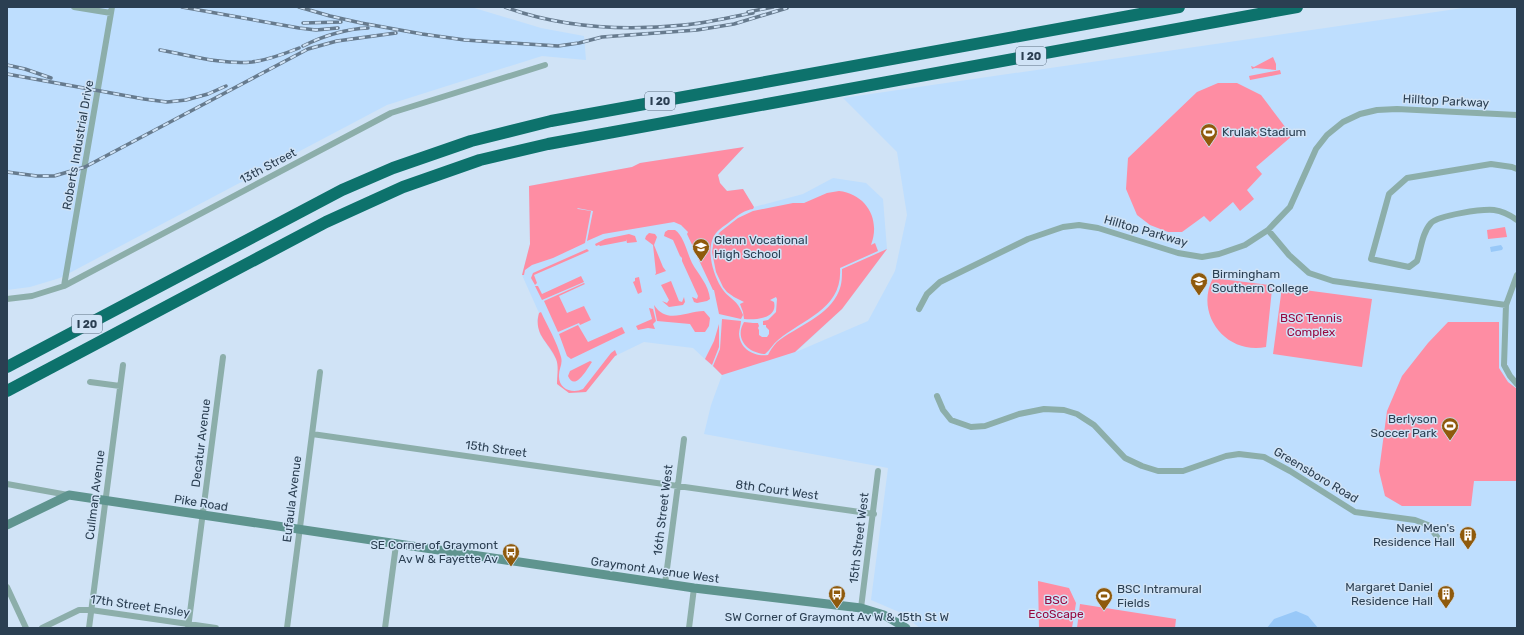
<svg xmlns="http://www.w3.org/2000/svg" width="1524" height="635" viewBox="0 0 1524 635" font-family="Rubik,sans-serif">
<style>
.built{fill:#bedefe}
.green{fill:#fe8da3}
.water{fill:#98c8f8}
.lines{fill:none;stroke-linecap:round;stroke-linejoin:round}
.street{stroke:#8caeaa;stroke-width:6}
.secondary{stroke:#5f948f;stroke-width:9}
.highway{stroke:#0d726c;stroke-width:12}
.rail-casing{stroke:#677b8e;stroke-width:3.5}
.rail{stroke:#d0e3f6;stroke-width:2;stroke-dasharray:6;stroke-linecap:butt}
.labels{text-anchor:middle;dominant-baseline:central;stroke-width:3;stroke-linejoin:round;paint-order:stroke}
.shield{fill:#d0e3f6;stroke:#5c7083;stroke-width:1}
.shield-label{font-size:11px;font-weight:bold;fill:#2b3f52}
.street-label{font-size:12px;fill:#2b3f52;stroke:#d0e3f6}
.poi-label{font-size:12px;fill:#2b3f52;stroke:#d0e3f6;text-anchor:start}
.park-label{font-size:12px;fill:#97083f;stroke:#d0e3f6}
</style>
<rect width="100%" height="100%" fill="#d0e3f6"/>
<path class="built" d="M7,7H471L541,28L584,36L586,60L542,56L387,105L60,278L30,287L7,290Z
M1470,7H1517V628H920L899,612L871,600L888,468L704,434L711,405L722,375L693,348L644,342L615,356L586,392L569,393L557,384L558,366L556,359L540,334L537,320L539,313L522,275L530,244L529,186L632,167L640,163L744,147L718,175L720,183L727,191L743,189L754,207L803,194L833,178L866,183L883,199L887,249L842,309L796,352L868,321L895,271L907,215L897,152L843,98Z"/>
<path class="green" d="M1273,57L1276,64V70L1255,68L1252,69L1251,66L1254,67Z
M1280,70L1281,74L1250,80L1249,76Z
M1218,83H1237L1261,95L1292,136L1256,167L1262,174L1247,190L1254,199L1240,211L1233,202L1210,222L1204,216L1182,232H1168L1150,225L1137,215L1126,189L1128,158L1197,92Z
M744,147L718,175L720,183L727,191L743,189L754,207L753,209C745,210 738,215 732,220C726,225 718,229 714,236C706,250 713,274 721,287C729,300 737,298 743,315L741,319L719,314L714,290H713L696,254L697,252L695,251L687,234L688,232L681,225L674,222L603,234L587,241L593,211L577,208L578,209L591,211L585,243L553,258L532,265L525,270L524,275H522L530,244L529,186L632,167L640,163Z
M839,191C866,194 881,219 871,245L875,243L878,251L840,268C843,309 803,319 778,340C773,344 770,350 765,354C748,353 734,339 744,322L753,323H758L759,326L758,328L759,330V335L762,337H767L769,334V330L766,327V325H763V321L768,320L776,312L777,299L776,297L770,300L774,302C778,319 755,320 744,319L743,312L740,304L744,302L734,297L727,292L723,287L716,272L712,252L714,240L720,232L738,218L753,211L793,203H804L827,193Z
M1505,227L1507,237L1488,239L1487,230Z
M668,230H675C684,236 687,253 692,263C698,274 709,285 710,299L707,301L697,303L694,302L692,297L697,299L698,296L682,261V258L680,256L673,240L664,236L665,232Z
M649,233L655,234L657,237L654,245L663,267L666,271L655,275L656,273L653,245L645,239L646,236Z
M629,234L635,236L637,242L627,243L626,239V241L600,246L599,245L596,246L595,244L605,239Z
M587,249L589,251L534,275L537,283L535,285L531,278L533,273Z
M887,249L842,309L795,352L722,375L713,366L720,349L722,319L741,321C741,325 739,330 739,334C740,349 754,357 768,355C770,351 773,346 777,342C796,327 829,316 839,291C842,284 842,277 842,269Z
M581,276L584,282L542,300L535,286H538L542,294Z
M639,277L642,292L638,294L633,282L635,281V278Z
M1213,278L1269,285L1272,289L1266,347C1226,355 1194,314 1213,278Z
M671,281L679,301L682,302L684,297L685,302L683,305L669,307L662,301L667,303L669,300L661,285Z
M584,283L585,284L559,296L567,313L584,306L591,320L580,325L579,323L558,332L544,301Z
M1282,287L1372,299L1362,367L1273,354Z
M654,305C667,325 686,311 704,311L710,318L709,326L705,332H695L690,324L657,321Z
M649,308L653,309L656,321L653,324L655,329L648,328L638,330L636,326L652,319Z
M541,312C548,327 557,342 561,357C563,364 559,368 559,375C558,389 572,394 583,389L611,353L615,350L617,355L615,356L586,392L569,393L557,384C557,376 559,366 556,359C549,342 533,335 539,313Z
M1448,322H1499V368L1508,382L1517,389V481H1474L1471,506H1402L1385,496L1379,471L1387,411L1402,376L1428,343Z
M719,324V347L712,365L705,359L714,341Z
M578,325L588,342L622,327L625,333L571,359L567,356L559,334Z
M590,361L592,362C587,369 575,392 568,376L570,371Z
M1038,581L1069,588L1076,603L1072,628H1039Z
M1080,604L1176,619L1175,628H1077Z"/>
<path class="water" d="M1501,245L1503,248L1502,250L1491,252L1490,247Z
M1296,611L1308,616L1318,628H1267L1274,619Z"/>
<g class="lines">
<path class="street" d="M74,7L111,13
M1517,169L1512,167L1491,164L1407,178L1389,194L1371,259L1409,267L1417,261C1421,249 1422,233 1431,223C1439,215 1482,209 1494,210C1503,211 1510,215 1517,220
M1268,230L1289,255L1309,273L1333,281L1506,305
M1517,275L1506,305L1504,365L1510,376L1517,384
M64,286L112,7
M7,299L32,296L64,286L391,113L545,65
M919,309L927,294L940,282L1028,239L1063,227L1079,225L1098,228L1178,253L1202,257L1219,254L1245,245L1268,230L1290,207L1316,149L1327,135L1343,122L1360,114L1377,110L1397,109L1517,115
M90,382L120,386
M937,396L943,410L951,420L971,427L985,426L1019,414L1044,409L1064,410L1077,414L1094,425L1125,458L1142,466L1158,471H1183L1226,456L1239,454L1264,457L1290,471L1355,512L1415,520L1428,525L1438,538
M312,434L874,514
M7,484L68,495
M665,584L684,439
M7,587L26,628
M861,608L878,471
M42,628L79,610H91L216,628
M89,628L123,365
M188,628L223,357
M287,628L320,372
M385,628L396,545
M689,628L694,588"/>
<path class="secondary" d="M7,525L69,495L694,588L861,608L884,615L906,628"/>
<path class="highway" d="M7,367L342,190L393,168L471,141L551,121L1179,7
M7,391L326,222L403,187L480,160L548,144L1297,7"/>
<g class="rail-casing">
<path id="rail" d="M182,7L299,28L316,30L338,28
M299,7L330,16L361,23L422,34L465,40L558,46L579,43L602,37L697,30L734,24L787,8
M505,7C562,28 623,31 684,25C707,23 730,17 753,13
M748,12L773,7
M303,23L341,22
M303,46C323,36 345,29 368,28
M160,50C189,55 222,65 252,62C268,60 284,54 299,48
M7,65L25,69L51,78
M7,74L144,99L167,102L186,100L208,94L226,86
M7,172L37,176H54L85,167L308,49L337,41L396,33"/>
</g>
<use href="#rail" class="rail"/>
</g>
<defs>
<g id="stadium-pin" transform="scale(0.9)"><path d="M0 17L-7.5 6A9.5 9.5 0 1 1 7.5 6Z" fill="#8f5a0c" stroke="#d0e3f6"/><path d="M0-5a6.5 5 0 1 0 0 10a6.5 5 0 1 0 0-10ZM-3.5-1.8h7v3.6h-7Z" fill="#fff"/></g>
<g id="school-pin" transform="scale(0.9)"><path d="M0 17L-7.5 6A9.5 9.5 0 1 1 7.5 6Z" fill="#8f5a0c" stroke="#d0e3f6"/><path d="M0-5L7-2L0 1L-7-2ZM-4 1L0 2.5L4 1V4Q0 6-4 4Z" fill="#fff"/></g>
<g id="university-pin" transform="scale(0.9)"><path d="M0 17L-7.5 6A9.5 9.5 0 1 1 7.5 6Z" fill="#8f5a0c" stroke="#d0e3f6"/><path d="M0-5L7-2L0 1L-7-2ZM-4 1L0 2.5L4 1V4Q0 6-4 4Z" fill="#fff"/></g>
<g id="building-pin" transform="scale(0.9)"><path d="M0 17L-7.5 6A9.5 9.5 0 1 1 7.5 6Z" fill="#8f5a0c" stroke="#d0e3f6"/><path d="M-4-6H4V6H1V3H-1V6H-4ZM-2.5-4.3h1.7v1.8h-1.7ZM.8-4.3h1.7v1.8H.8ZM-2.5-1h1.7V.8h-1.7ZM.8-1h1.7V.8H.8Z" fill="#fff"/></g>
<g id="bus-pin" transform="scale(0.9)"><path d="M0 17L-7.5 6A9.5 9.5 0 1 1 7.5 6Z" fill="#8f5a0c" stroke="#d0e3f6"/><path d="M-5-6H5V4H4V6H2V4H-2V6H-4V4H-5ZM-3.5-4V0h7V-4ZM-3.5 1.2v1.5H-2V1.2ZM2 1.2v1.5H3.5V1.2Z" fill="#fff"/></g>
</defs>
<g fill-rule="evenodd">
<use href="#stadium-pin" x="1209" y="132"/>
<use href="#school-pin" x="701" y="247"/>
<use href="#university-pin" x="1199" y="281"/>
<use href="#stadium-pin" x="1450" y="426"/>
<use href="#building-pin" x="1468" y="535"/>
<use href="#bus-pin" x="511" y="552"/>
<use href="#bus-pin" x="837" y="594"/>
<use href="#building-pin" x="1446" y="594"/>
<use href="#stadium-pin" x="1104" y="596"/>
</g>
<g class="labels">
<g class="shield">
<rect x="1016" y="47" width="30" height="18" rx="3"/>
<rect x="645" y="92" width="30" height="18" rx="3"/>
<rect x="72" y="315" width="30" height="18" rx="3"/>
</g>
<g class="shield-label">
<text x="1031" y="56">I 20</text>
<text x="660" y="101">I 20</text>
<text x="87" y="324">I 20</text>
</g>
<g class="street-label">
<text transform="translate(1446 101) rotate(3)">Hilltop Parkway</text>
<text transform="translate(78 145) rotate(-80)">Roberts Industrial Drive</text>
<text transform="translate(268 166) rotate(-28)">13th Street</text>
<text transform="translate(1146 231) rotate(16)">Hilltop Parkway</text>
<text transform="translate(201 443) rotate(-83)">Decatur Avenue</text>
<text transform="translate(496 449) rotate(8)">15th Street</text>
<text transform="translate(1316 475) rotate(31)">Greensboro Road</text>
<text transform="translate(777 490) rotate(8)">8th Court West</text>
<text transform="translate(95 495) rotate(-83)">Cullman Avenue</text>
<text transform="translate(292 499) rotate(-83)">Eufaula Avenue</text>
<text transform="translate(201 503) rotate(9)">Pike Road</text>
<text transform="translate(663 510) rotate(-83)">16th Street West</text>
<text transform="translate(859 538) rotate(-83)">15th Street West</text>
<text transform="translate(655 570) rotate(8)">Graymont Avenue West</text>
<text transform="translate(140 606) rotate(8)">17th Street Ensley</text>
</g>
<g class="poi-label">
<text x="1222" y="132">Krulak Stadium</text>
<text x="714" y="240">Glenn Vocational<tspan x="714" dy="14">High School</tspan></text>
<text x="1212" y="274">Birmingham<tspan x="1212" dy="14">Southern College</tspan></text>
<text x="1437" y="419" text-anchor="end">Berlyson<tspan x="1437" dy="14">Soccer Park</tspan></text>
<text x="1455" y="528" text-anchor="end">New Men's<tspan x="1455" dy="14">Residence Hall</tspan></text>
<text x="498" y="545" text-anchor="end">SE Corner of Graymont<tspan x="498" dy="14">Av W &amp; Fayette Av</tspan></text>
<text x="1433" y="587" text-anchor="end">Margaret Daniel<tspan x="1433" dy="14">Residence Hall</tspan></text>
<text x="1117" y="589">BSC Intramural<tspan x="1117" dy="14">Fields</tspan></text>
<text x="837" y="617" text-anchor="middle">SW Corner of Graymont Av W &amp; 15th St W</text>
</g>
<g class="park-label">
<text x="1311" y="318">BSC Tennis<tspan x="1311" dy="14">Complex</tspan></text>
<text x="1056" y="600">BSC<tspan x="1056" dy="14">EcoScape</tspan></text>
</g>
</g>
<rect width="1524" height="635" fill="none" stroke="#2b3f52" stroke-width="16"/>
</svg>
